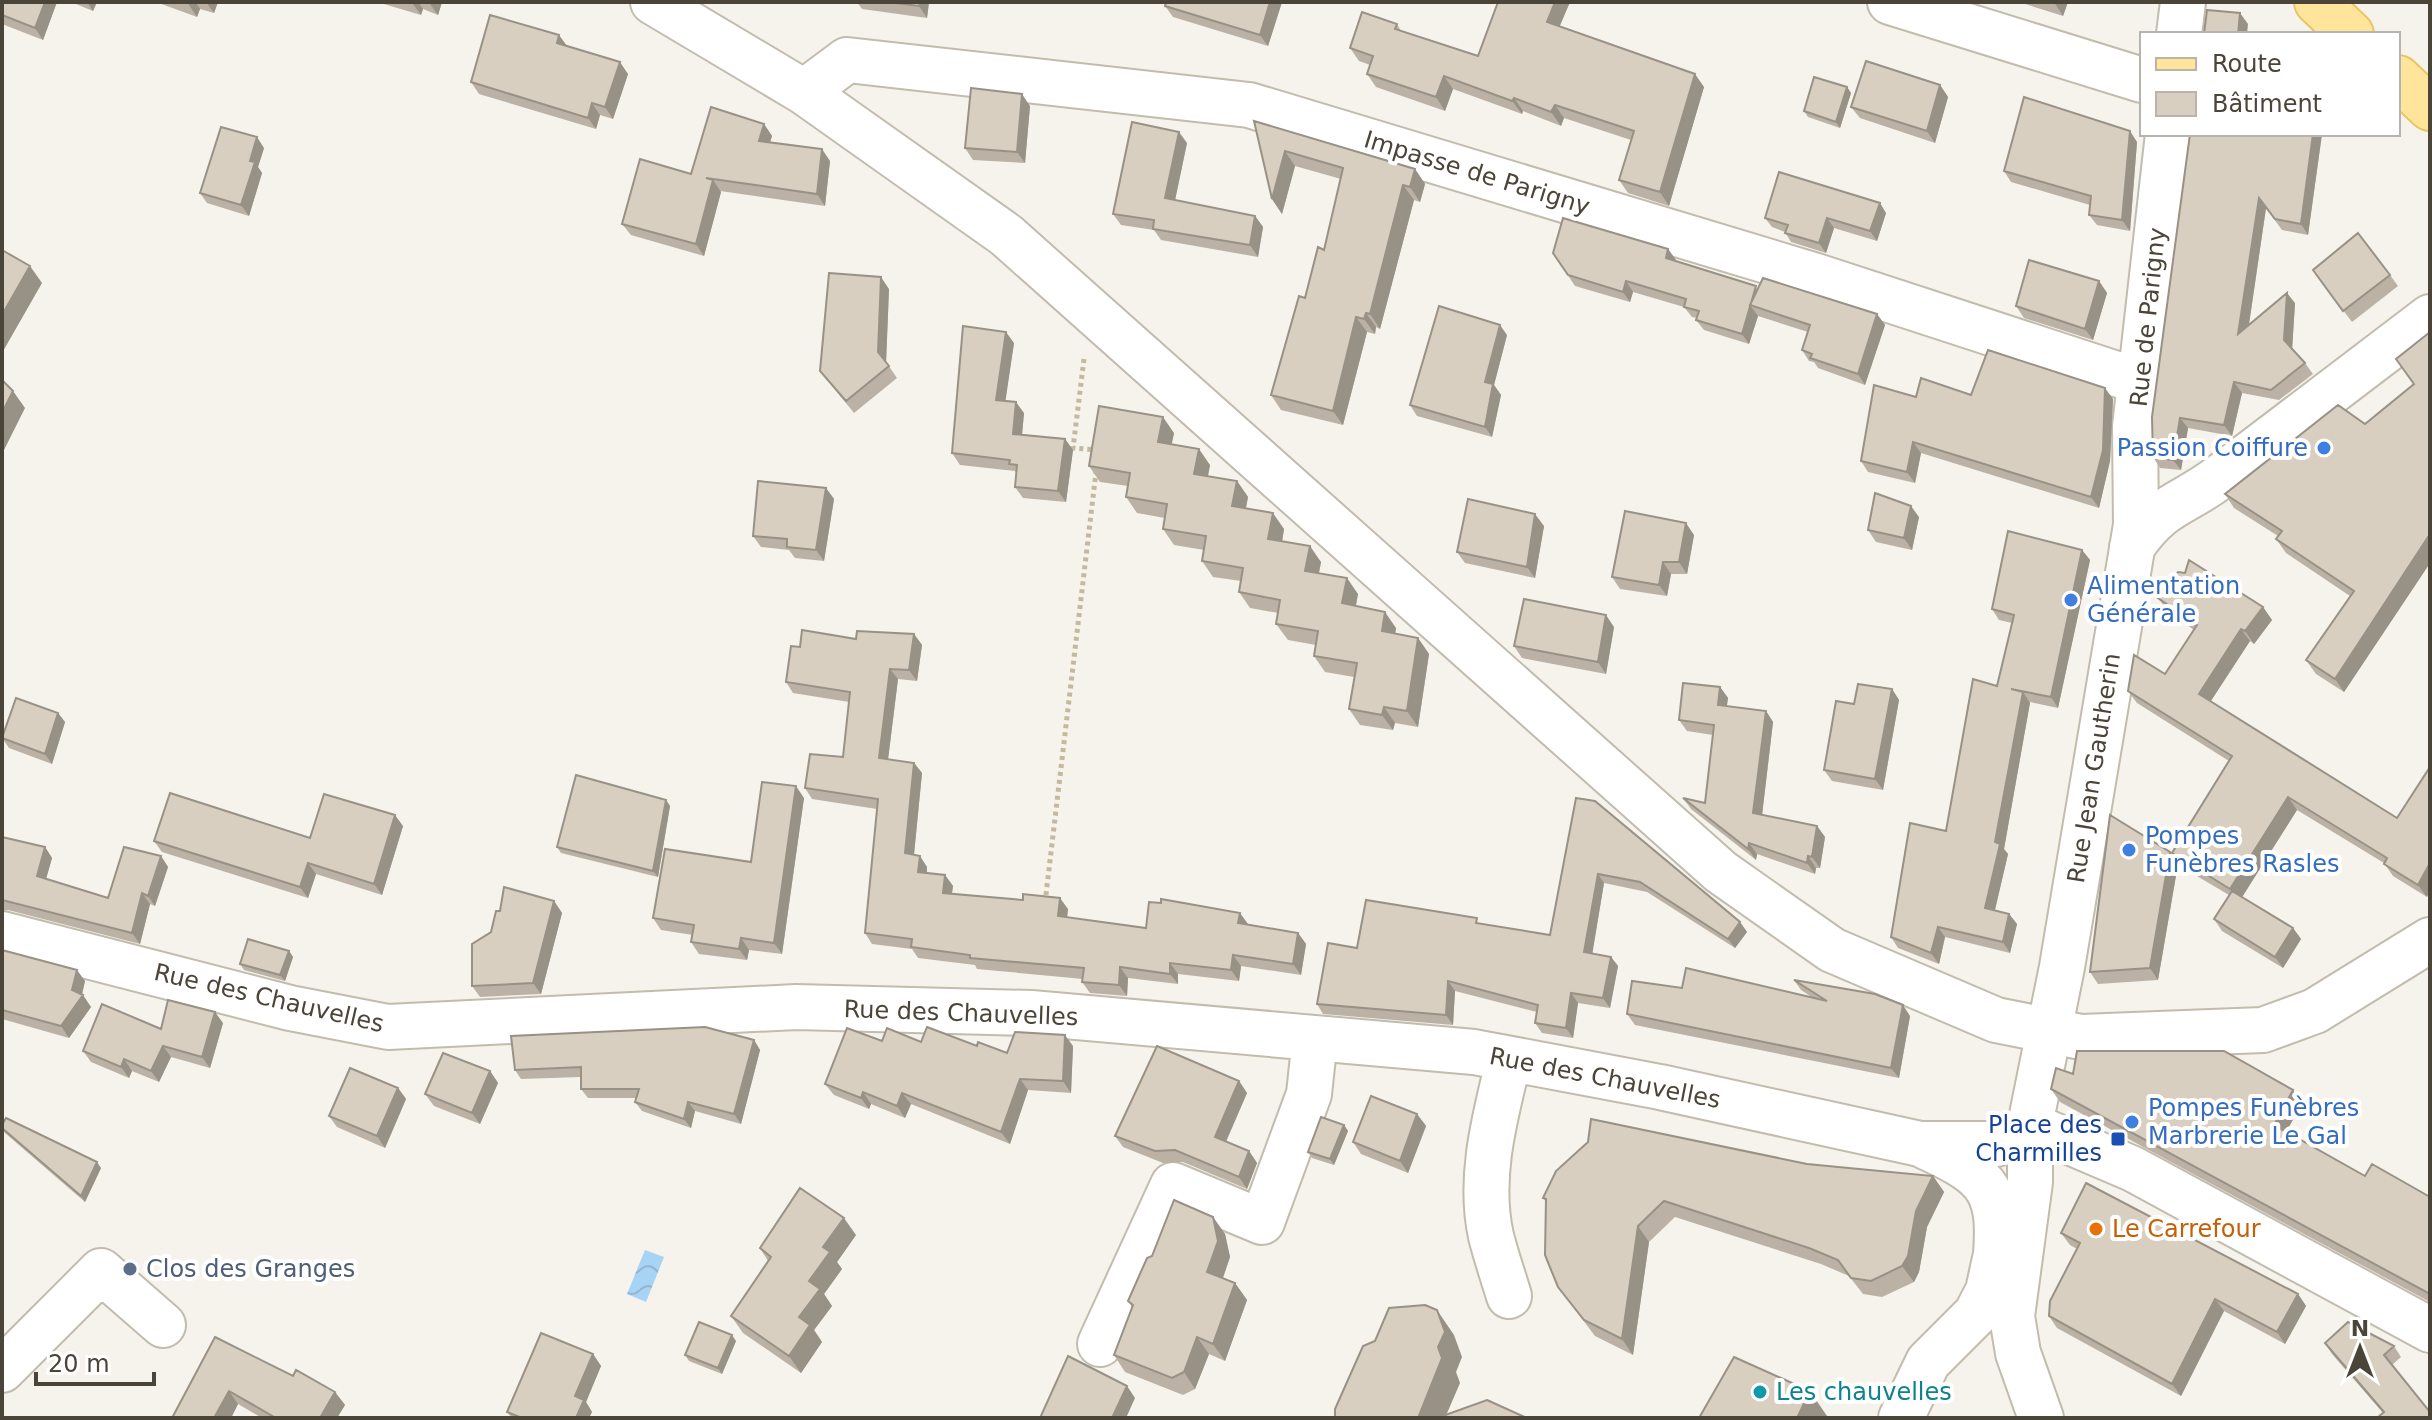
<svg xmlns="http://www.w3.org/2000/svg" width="2432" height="1420" viewBox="0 0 2432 1420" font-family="'DejaVu Sans',sans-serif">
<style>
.water{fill:url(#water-waves)}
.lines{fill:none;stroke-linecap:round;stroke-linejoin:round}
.minor-casing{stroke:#c2bcad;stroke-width:48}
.major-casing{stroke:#e9c567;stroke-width:48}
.path{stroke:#c5b89e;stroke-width:5;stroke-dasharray:4 4;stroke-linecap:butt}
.minor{stroke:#fff;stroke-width:44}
.major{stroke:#ffe59c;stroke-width:44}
.wall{fill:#bbb2a5}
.shaded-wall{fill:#989186}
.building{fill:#d9cfc0;stroke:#989186;stroke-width:2}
.shop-dot{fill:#3f7fe0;stroke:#fff;stroke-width:3}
.transit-dot{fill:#1a4fb4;stroke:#fff;stroke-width:3}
.food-dot{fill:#e8710a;stroke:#fff;stroke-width:3}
.service-dot{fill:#5c6f8a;stroke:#fff;stroke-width:3}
.culture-dot{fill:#0f9aa8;stroke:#fff;stroke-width:3}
.labels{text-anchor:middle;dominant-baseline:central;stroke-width:8;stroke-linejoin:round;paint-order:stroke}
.street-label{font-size:24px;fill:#4b4438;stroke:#fff}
.shop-label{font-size:24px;fill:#366cbe;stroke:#fff;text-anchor:start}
.transit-label{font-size:24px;fill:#164399;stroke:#fff;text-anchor:end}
.food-label{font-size:24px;fill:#c56008;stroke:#fff;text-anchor:start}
.service-label{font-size:24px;fill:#4e5e75;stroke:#fff;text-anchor:start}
.culture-label{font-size:24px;fill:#0d838f;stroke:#fff;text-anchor:start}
</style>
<defs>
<pattern id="water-waves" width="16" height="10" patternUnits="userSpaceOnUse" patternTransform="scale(2)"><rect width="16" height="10" fill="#a7d3f4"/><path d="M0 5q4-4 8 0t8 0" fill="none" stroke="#91b6d2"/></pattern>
</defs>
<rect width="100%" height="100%" fill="#f6f3ec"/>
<path class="water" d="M645,1250L664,1257L646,1302L627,1294Z"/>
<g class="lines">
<g class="minor-casing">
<path id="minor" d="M653,2L804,92L1006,235L1721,872L1832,950L1996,1020L2081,1037L2263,1030L2315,1011L2430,940
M1890,2L2142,80
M2179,34L2183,2
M804,92L847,60L1249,105L1813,275L2141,382
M2132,547C2164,501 2182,506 2221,476C2290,423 2360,370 2430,317
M2,934L290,1008L388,1027L796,1007L1031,1013L1474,1052L1660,1087L1920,1144H1997L2015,1137L2030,1125
M2030,1125L2133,1169L2430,1330
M1926,1147C1992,1177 2002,1192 1995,1266
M1509,1296C1503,1276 1496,1256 1491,1236C1478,1177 1495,1117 1509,1059
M1100,1344L1173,1185L1262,1222L1309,1094L1315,1038
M2,1370L101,1271L163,1325
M1901,1418L1928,1362L1976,1314L1988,1291L1998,1245
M2041,1418L2018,1353L2012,1316L2030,1182V1125L2062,967L2136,525L2135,427L2168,134"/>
</g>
<g class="major-casing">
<path id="major" d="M2317,2L2351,34
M2398,78L2430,108"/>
</g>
<path class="path" d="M1084,359L1073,448L1098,450
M1045,903L1096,472"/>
<use href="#minor" class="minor"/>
<use href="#major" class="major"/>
</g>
<path class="wall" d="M2,2H57L43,40L2,24Z
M71,2H97L93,11Z
M156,2H218L214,13L200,9L197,17Z
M377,2H442L438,15L423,9L421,15Z
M857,2H929L927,18L862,9Z
M1282,2L1268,46L1173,17L1165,6Z
M1498,2H1570L1559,27L1704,87L1669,206L1628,193L1619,180L1631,140L1564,118L1561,126L1523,111L1522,114L1453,89L1445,111L1376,87L1367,74L1370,65L1359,61L1350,48L1397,24L1401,31L1478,56Z
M2019,2H2068L2063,16Z
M567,46L628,74L613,119L600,115L596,129L479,94L471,82Z
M1940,85L1948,97L1935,143L1860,118L1851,107Z
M1847,87L1851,93L1840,128L1808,117L1804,111Z
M1030,106L1025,163L973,160L965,148Z
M1254,121L1415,169L1425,184L1420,202L1414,200L1380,329L1376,327L1375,334L1367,332L1343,425L1281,410L1271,395L1324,250L1341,179L1295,166L1282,214L1272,199Z
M764,124L772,136L770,142L830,161L825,206L720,191L721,192L704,256L631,235L622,224L691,174Z
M2190,134H2322L2308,235L2282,230L2266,208L2249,325L2295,303L2292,349L2305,363L2313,374L2279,400L2242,393L2232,436L2188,428L2181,470L2160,468L2153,457Z
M2137,142L2130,231L2097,225L2089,215L2090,205L2011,182L2004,171Z
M1187,143L1175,200L1255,216L1263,227L1258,257L1161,240L1154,230L1121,225L1113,214Z
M264,148L258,167L262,173L249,216L207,203L200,193Z
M1886,213L1877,241L1834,228L1826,253L1791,242L1785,232L1772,227L1765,218Z
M1668,249L1676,260L1675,261L1758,289L1877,314L1885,325L1865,385L1818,368L1814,362L1809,361L1802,350L1808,332L1758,316L1749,344L1704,330L1696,320L1697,318L1692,317L1684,307L1633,292L1630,302L1575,286L1553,253Z
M2313,270L2390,275L2398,286L2352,322Z
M2099,281L2107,293L2093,340L2024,318L2016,306Z
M889,289L886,362L897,378L854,413L820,371Z
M2430,332V563L2344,692L2316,674L2306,660L2350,596L2286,553L2276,539L2278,536L2234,508L2225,494L2365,424L2414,385Z
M1507,335L1494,385L1501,395L1492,437L1417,416L1410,405Z
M1014,343L1005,400L1024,413L1022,435L1065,439L1073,450L1066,502L1023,498L1015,487L1016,473L1015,471L960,465L952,453Z
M1971,395L2113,399L2110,461L2099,508L1921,453L1915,483L1868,472L1861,461L1916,397Z
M1174,433L1171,445L1210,465L1208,476L1237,481L1248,497L1246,509L1284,529L1282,541L1321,562L1319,573L1358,594L1356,606L1396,628L1395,634L1418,638L1429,654L1418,727L1395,723L1393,730L1360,725L1349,709L1354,677L1325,672L1314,656L1316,645L1288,640L1276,624L1278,613L1250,608L1239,592L1241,581L1213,577L1202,561L1204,550L1174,545L1163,529L1165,518L1137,513L1126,497L1128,486L1100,482L1089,466Z
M826,488L834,499L824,561L795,558L789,550L761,547L753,536Z
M1919,517L1912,550L1876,542L1868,530Z
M1544,526L1535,578L1465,563L1457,552Z
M1694,535L1687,574H1671L1667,596L1620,589L1612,577Z
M2082,550L2090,560L2058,708L2030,702L2004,849L2008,854L1995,910L2009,914L2017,924L2010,953L1945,937L1939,964L1898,948L1891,937L1946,831L1997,686L2012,623L1999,620L1992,609Z
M2158,598L2263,607L2272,620L2254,644L2250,641L2210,702L2397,818L2427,897L2393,876L2384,863L2297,810L2242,897L2293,928L2301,939L2283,968L2222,931L2214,919L2229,895L2180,866L2172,853L2229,761L2137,703L2128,691L2165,674L2194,630L2167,610Z
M1614,627L1606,674L1522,658L1514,646Z
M914,634L922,645L917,681L898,679L888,759L914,763L922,773L914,855L927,867V873L945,875L953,886L952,894L1068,909L1067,917L1146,928L1248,924L1298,933L1306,944L1301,975L1241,966L1239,981L1178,974V984L1128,978L1127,996L1090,993L1082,982L1083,979L977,969L975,965L918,958L912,949L872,944L865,933L877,809L812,799L805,788L843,757L849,702L793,693L786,682L800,647L856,639Z
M1720,687L1728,698L1727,706L1766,711L1773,722L1762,815L1817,826L1825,837L1820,868H1816L1815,874L1757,854L1756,860L1691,809L1683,798L1705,803L1713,735L1687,731L1679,720Z
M1892,689L1899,700L1883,790L1832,781L1824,770L1854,704Z
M58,713L65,722L52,764L9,748L2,738Z
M804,798L782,954L749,950L747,960L699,954L691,942L693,935L661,930L653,918L751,862Z
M1576,798L1740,922L1747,932L1735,948L1647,892L1604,883L1592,953L1611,957L1618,966L1610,1008L1578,1003L1573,1038L1542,1033L1535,1023L1537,1012L1455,991L1453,1025L1323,1014L1317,1004L1357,948L1481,924L1550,935Z
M666,800L670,806L658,877L561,853L557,847Z
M403,826L382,895L316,874L308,898L162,852L154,841L310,838Z
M2,837L45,847L52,858L46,879L108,898L161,856L168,867L155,906L150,904L140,944L8,910L2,911Z
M2170,852L2178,864L2158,980L2098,984L2090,972Z
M554,901L562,913L541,994L480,997L472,986L491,932L500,911Z
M2,950L85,981L82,995L91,1007L69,1038L2,1019Z
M289,951L293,957L285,981L244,970L240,964Z
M1794,980L1910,1016L1899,1078L1635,1025L1627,1014L1682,988L1813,998L1801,990Z
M223,1023L210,1068L171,1057L159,1082L132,1071L129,1078L91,1062L83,1051L161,1029Z
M754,1040L760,1050L741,1124L695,1111L691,1128L642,1111L635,1102L636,1098H588L581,1089V1077L521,1079L515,1070Z
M882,1041L921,1042L977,1046L1007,1053L1073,1046L1071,1093L1028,1090L1010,1144L911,1104L905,1118L871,1104L869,1109L834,1095L825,1084Z
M490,1071L498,1083L480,1124L434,1106L425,1094Z
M2073,1074L2302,1103L2286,1132L2365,1176L2430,1197V1302L2060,1102L2051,1089Z
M1239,1081L1247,1093L1226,1142L1249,1151L1257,1163L1247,1189L1183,1162L1163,1163L1123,1147L1115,1136Z
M398,1088L406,1099L385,1148L337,1127L329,1116Z
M1417,1114L1426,1126L1408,1173L1361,1154L1353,1142Z
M2,1125L101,1168L85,1202L5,1133L2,1129Z
M1344,1125L1348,1131L1334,1165L1312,1158L1308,1152Z
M1807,1164L1933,1176L1944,1192L1927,1227L1919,1272L1914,1282L1882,1297L1863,1294L1849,1276L1821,1264L1675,1217L1649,1242L1633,1355L1595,1336L1558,1287L1546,1202L1543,1198Z
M1213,1217L1225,1234L1230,1257L1223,1278L1235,1283L1247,1300L1225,1361L1209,1354L1195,1389L1183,1395L1125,1372L1114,1355L1132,1307L1128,1301Z
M2061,1233L2298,1294L2306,1306L2285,1344L2224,1311L2181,1396L2057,1328L2049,1316L2077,1249L2070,1245Z
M856,1235L837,1262L842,1269L824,1294L832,1306L814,1330L822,1342L801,1373L743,1333L731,1316L768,1261L760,1248Z
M215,1337L293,1376L335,1392L345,1405L337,1418H262L238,1404L231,1418H172Z
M736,1341L722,1374L689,1361L685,1355Z
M2325,1343L2394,1346L2401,1357L2392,1365L2383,1413L2332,1354Z
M593,1354L601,1366L586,1402L592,1412L589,1418H512L507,1412Z"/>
<path class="shaded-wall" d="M45,2H57L43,40L35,28Z
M87,2H97L93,11Z
M187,2H196L200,9L197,17Z
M206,2H218L214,13Z
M413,2H418L423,9L421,15L413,4Z
M430,2H442L438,15L430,4Z
M920,2H929L927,18L919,6Z
M1270,2H1282L1268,46L1260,35Z
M1555,2H1570L1556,35L1547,22Z
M2054,2H2068L2063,16Z
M2240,13L2248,24L2247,34H2238Z
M559,35L567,46L557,43Z
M620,62L628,74L613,119L605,107Z
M1695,74L1704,87L1669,206L1660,192Z
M1444,76L1453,89L1445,111L1436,97Z
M1940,85L1948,97L1935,143L1927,131Z
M1847,87L1851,93L1840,128L1836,122Z
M1022,94L1030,106L1025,163L1017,152Z
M1514,98L1523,111L1522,114L1512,101Z
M592,103L600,115L596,129L588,118Z
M1555,105L1564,118L1561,126L1551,112Z
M764,124L772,136L767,152L759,141Z
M2130,131L2137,142L2130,231L2122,220Z
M1179,132L1187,143L1173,210L1165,198Z
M2313,134H2322L2308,235L2301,224Z
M257,137L264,148L258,167L262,173L249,216L241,205L250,161Z
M822,149L830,161L825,206L817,194Z
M1285,151L1295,166L1282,214L1272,199Z
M1415,169L1425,184L1420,202L1410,187Z
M713,180L721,192L704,256L696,244Z
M1403,185L1414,200L1380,329L1370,314Z
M2259,198L2266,208L2246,344L2238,334Z
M1880,203L1886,213L1877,241L1870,231Z
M1255,216L1263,227L1258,257L1250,245Z
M1827,218L1834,228L1826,253L1819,243Z
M1668,249L1676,260L1673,269L1666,258Z
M30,266L42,283L2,353V315Z
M881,277L889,289L886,364L878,352Z
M1626,281L1633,292L1630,302L1623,292Z
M2099,281L2107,293L2093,340L2085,329Z
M2287,293L2295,303L2292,351L2284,340Z
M1750,305L1758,316L1749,344L1742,334Z
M1366,313L1376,327L1375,334L1364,319Z
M1877,314L1885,325L1865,385L1858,374Z
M1356,317L1367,332L1343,425L1333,411Z
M1500,325L1507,335L1494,385L1501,395L1492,437L1485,427V382Z
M1006,332L1014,343L1004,411L996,400Z
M2234,382L2242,393L2232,436L2224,425Z
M2105,388L2113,399L2110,461L2099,508L2091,497Z
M13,391L25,408L2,454V413Z
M1016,402L1024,413L1021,445L1013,434Z
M1163,417L1174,433L1169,458L1158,442Z
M2180,418L2188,428L2181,470L2173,460Z
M1065,439L1073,450L1066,502L1058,491Z
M1913,442L1921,453L1915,483L1907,472Z
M1199,449L1210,465L1205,490L1194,474Z
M1237,481L1248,497L1243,522L1232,506Z
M826,488L834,499L824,561L816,550Z
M1911,506L1919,517L1912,550L1904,538Z
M1273,513L1284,529L1280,555L1268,539Z
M1535,514L1544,526L1535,578L1527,567Z
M1686,523L1694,535L1687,574L1679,562Z
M2430,534V563L2344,692L2335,679Z
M1310,546L1321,562L1316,587L1305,571Z
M2082,550L2090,560L2058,708L2051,697Z
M1663,562L1671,574L1667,596L1659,585Z
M1347,578L1358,594L1353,619L1342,603Z
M2263,607L2272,620L2254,644L2245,631Z
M1385,612L1396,628L1393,647L1382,631Z
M1606,615L1614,627L1606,674L1598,662Z
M2241,629L2250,641L2207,707L2199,694Z
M914,634L922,645L917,681L909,670Z
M1418,638L1429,654L1418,727L1407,711Z
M890,669L898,679L887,768L879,758Z
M1720,687L1728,698L1725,716L1718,705Z
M1892,689L1899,700L1883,790L1875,779Z
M2023,692L2030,703L2004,849L2008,854L1993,918L1985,908L1995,842Z
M1384,707L1395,723L1393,730L1382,715Z
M1766,711L1773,722L1761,824L1753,813Z
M58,713L65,722L52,764L45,754Z
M914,763L922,773L913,864L905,853Z
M796,786L804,798L782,954L774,943Z
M2288,797L2297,810L2239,902L2230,889Z
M666,800L670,806L658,877L653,871Z
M395,815L403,826L382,895L374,884Z
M1817,826L1825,837L1820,868L1812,857Z
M1749,843L1757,854L1756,860L1748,849Z
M45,847L52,858L44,886L37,876Z
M2170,852L2178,864L2158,980L2150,968Z
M161,856L168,867L155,906L148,896Z
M920,856L927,867L926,883L918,872Z
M1808,856L1816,868L1815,874L1807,863Z
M308,863L316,874L308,898L300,887Z
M2430,863V891L2427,897L2418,885Z
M1598,874L1604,883L1591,962L1584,952Z
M945,875L953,886L950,904L943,893Z
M142,893L150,904L140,944L132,933Z
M1060,898L1068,909L1066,927L1058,916Z
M554,901L562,913L541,994L533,983Z
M1240,913L1248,924L1246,934L1238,923Z
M2009,914L2017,924L2010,953L2003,942Z
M1740,922L1747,932L1735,948L1728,939Z
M1938,927L1945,937L1939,964L1931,953Z
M2293,928L2301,939L2283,968L2275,957Z
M1298,933L1306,944L1301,975L1293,964Z
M741,938L749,950L747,960L739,949Z
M289,951L293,957L285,981L280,975Z
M1233,955L1241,966L1239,981L1231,970Z
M1611,957L1618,966L1610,1008L1603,998Z
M1170,963L1178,974V984L1170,974Z
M1120,967L1128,978L1127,996L1119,985Z
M77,970L85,981L81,998L83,995L91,1007L69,1038L61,1026Z
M1448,981L1455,991L1453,1025L1446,1015Z
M1571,993L1578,1003L1573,1038L1566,1028Z
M1903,1005L1910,1016L1899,1078L1891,1068Z
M215,1012L223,1023L210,1068L202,1057Z
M1065,1035L1073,1046L1071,1093L1063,1081Z
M754,1040L760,1050L741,1124L734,1114Z
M163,1046L171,1057L159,1082L151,1071Z
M124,1059L132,1071L129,1078L121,1067Z
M490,1071L498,1083L480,1124L472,1113Z
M1020,1079L1028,1090L1010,1144L1001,1132Z
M1239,1081L1247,1093L1223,1148L1215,1137Z
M398,1088L406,1099L385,1148L377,1136Z
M2293,1090L2302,1103L2283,1138L2274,1125Z
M863,1092L871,1104L869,1109L861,1098Z
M902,1093L911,1104L905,1118L897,1106Z
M688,1102L695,1111L691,1128L684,1119Z
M1417,1114L1426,1126L1408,1173L1400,1161Z
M1344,1125L1348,1131L1334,1165L1330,1159Z
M1249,1151L1257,1163L1247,1189L1239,1177Z
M97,1162L101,1168L85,1202L81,1196Z
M1933,1176L1944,1192L1927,1227L1919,1272L1914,1282L1902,1266L1916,1211Z
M1213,1217L1225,1234L1230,1257L1219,1289L1207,1272Z
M844,1218L856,1235L837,1262L842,1269L824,1294L832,1306L814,1330L822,1342L801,1373L789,1356L809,1281L823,1247Z
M1638,1226L1649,1242L1633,1355L1622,1339Z
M1235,1283L1247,1300L1225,1361L1213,1344Z
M2298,1294L2306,1306L2285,1344L2277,1332Z
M2215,1299L2224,1311L2181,1396L2172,1384Z
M1437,1310L1454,1335L1462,1357L1456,1372L1460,1383L1445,1418H1418L1438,1347Z
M732,1335L736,1341L722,1374L718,1368Z
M1197,1337L1209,1354L1195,1389L1184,1372Z
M593,1354L601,1366L586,1402L592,1412L589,1418H576L575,1396Z
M1127,1386L1135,1398L1126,1418H1112Z
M229,1391L238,1404L231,1418H214Z
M1810,1391L1827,1416L1826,1418H1797Z
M335,1392L345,1405L337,1418H320Z"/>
<path class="building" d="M2,2H45L35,28L2,15Z
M887,2H920L919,6Z
M1166,2H1270L1260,35L1165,6Z
M1498,2H1555L1547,22L1695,74L1660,192L1619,180L1634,131L1555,105L1551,112L1514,98L1512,101L1444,76L1436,97L1367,74L1373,56L1350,48L1362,12L1397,24L1395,29L1478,56Z
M2207,10L2240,13L2238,34H2204Z
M490,15L559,35L557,43L620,62L605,107L592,103L588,118L471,82Z
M1866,61L1940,85L1927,131L1851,107Z
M1814,77L1847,87L1836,122L1804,111Z
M971,88L1022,94L1017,152L965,148Z
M2024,97L2130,131L2122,220L2089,215L2091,196L2004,171Z
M711,107L764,124L759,141L822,149L817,194L706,178L713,180L696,244L622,224L640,159L691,174Z
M1254,121L1415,169L1410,187L1403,185L1370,314L1366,313L1364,319L1356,317L1333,411L1271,395L1299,296L1305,298L1318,247L1324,250L1343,168L1285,151L1272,199Z
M1132,122L1179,132L1165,198L1255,216L1250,245L1153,229L1154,220L1113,214Z
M221,127L257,137L250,161L255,162L241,205L200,193Z
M2190,134H2313L2301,224L2275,219L2259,198L2238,334L2287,293L2284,340L2305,363L2271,390L2234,382L2224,425L2180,418L2173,460L2153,457L2152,417Z
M1779,172L1880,203L1870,231L1827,218L1819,243L1785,233L1788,225L1765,218Z
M1563,218L1668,249L1666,258L1756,286L1742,334L1696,320L1699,311L1684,307L1686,299L1626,281L1623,292L1568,275L1553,253Z
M2358,233L2390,275L2343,311L2313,270Z
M2,250L30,266L2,315Z
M2029,260L2099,281L2085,329L2016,306Z
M829,273L881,277L878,352L889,366L846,401L820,371Z
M1763,278L1877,314L1858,374L1810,358L1812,354L1802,350L1810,325L1750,305Z
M1439,306L1500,325L1485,382L1493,384L1485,427L1410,405Z
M963,326L1006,332L996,400L1016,402L1013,434L1065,439L1058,491L1015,487L1017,465L1009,464L1010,460L952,453Z
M2430,332V534L2335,679L2306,660L2354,591L2276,539L2282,531L2225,494L2338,405L2365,424L2414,384L2396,359Z
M1988,350L2105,388L2103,450L2091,497L1913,442L1907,472L1861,461L1874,385L1916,397L1921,378L1971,395Z
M2,380L13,391L2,413Z
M1099,406L1163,417L1158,442L1199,449L1194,474L1237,481L1232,506L1273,513L1268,539L1310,546L1305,571L1347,578L1342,603L1385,612L1382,631L1418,638L1407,711L1384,707L1382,715L1349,709L1357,663L1314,656L1318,631L1276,624L1280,600L1239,592L1243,568L1202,561L1206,536L1163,529L1167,504L1126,497L1130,473L1089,466Z
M758,481L826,488L816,550L787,547V539L753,536Z
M1875,493L1911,506L1904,538L1868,530Z
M1468,499L1535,514L1527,567L1457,552Z
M1625,511L1686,523L1679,562H1663L1659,585L1612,577Z
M2008,531L2082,550L2051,697L2011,689L2023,692L1995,842L2000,844L1985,908L2009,914L2003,942L1938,927L1931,953L1891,937L1910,823L1946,831L1973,679L1997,686L2014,615L1992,609Z
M2189,560L2263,607L2245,631L2241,629L2199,694L2397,818L2430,767V863L2418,885L2384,864L2387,858L2288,797L2230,889L2172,853L2232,756L2128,691L2134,655L2165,674L2197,625L2158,598L2178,572L2185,573Z
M1524,599L1606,615L1598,662L1514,646Z
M802,630L856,639L857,631L914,634L909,670L890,669L879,758L914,763L905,853L920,856L918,872L945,875L943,893L1023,900V894L1060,898L1058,916L1146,928L1149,902L1161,903V899L1240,913L1238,923L1298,933L1293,964L1233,955L1231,970L1170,963V974L1120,967L1119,985L1082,982L1084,968L970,958V955L911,947L912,939L865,933L878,799L805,788L810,754L843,757L850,692L786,682L791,646L800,647Z
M1683,683L1720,687L1718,705L1766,711L1753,813L1817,826L1812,857L1808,856L1807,863L1749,843L1748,849L1683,798L1705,803L1714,725L1679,720Z
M1858,684L1892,689L1875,779L1824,770L1836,701L1854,704Z
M16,698L58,713L45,754L2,738Z
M576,775L666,800L653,871L557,847Z
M762,782L796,786L774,943L741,938L739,949L691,942L694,925L653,918L665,849L751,862Z
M170,793L310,838L324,794L395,815L374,884L308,863L300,887L154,841Z
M1576,798L1595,801L1740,922L1728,939L1640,882L1598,874L1584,952L1611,957L1603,998L1571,993L1566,1028L1535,1023L1538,1005L1448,981L1446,1015L1317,1004L1328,943L1357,948L1366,900L1477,918L1476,923L1550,935Z
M2110,815L2170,852L2150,968L2090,972Z
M2,837L45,847L37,876L108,898L124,847L161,856L148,896L142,893L132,933L2,900Z
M504,887L554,901L533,983L472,986V944L491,932L496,911H500Z
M2232,891L2293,928L2275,957L2214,919Z
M248,939L289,951L280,975L240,964Z
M2,950L77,970L72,990L83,995L61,1026L2,1010Z
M1686,968L1827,1001L1794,980L1875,994L1903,1005L1891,1068L1627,1014L1632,981L1682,988Z
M168,1000L215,1012L202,1057L163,1046L151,1071L124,1059L121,1067L83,1051L102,1004L161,1029Z
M705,1027L754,1040L734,1114L688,1102L684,1119L635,1102L639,1089H581V1067L515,1070L511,1036Z
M927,1027L977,1046L978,1042L1007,1053L1015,1032L1065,1035L1063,1081L1020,1079L1001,1132L902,1093L897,1106L863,1092L861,1098L825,1084L847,1028L882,1041L887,1028L921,1042Z
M1157,1046L1239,1081L1215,1137L1249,1151L1239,1177L1175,1150L1155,1151L1115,1136Z
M2077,1051H2224L2293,1090L2274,1125L2365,1176L2372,1164L2430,1197V1294L2051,1089L2056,1068L2073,1074Z
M443,1053L490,1071L472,1113L425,1094Z
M350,1068L398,1088L377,1136L329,1116Z
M1371,1096L1417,1114L1400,1161L1353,1142Z
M1321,1117L1344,1125L1330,1159L1308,1152Z
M6,1118L97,1162L81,1196L2,1128V1125Z
M1591,1119L1807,1164L1933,1176L1916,1211L1908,1256L1902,1266L1871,1281L1851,1278L1838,1260L1809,1248L1664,1201L1638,1226L1622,1339L1584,1320L1558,1287L1545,1255L1546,1199L1543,1198L1556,1171L1588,1142Z
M2086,1183L2298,1294L2277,1332L2215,1299L2172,1384L2049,1316L2050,1301L2080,1243L2061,1233Z
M800,1188L844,1218L823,1247L830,1252L809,1281L820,1289L799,1317L810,1325L789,1356L731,1316L771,1257L760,1248Z
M1174,1200L1213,1217L1218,1241L1207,1272L1235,1283L1213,1344L1197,1337L1184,1372L1172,1378L1114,1355L1133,1305L1128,1301L1147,1258L1152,1256Z
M1425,1305L1437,1310L1445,1332L1438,1347L1442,1358L1418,1418H1335V1409L1363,1346L1375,1341L1389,1308Z
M699,1322L732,1335L718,1368L685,1355Z
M2348,1322L2394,1346L2384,1355L2430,1412V1418H2377L2384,1412L2325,1343Z
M541,1333L593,1354L575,1396L584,1400L576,1418H522L507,1412Z
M215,1337L293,1376L296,1370L335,1392L320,1418H276L229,1391L214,1418H172Z
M1068,1356L1127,1386L1112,1418H1040Z
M1734,1357L1810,1391L1797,1418H1699Z
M1487,1400L1527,1418H1437Z"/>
<g class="shop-dot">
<circle cx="2324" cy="448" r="8"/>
<circle cx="2071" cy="600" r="8"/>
<circle cx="2129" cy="850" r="8"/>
<circle cx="2132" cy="1122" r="8"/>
</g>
<rect class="transit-dot" x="2110" y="1131" width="16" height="16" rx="4"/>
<circle class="food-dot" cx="2096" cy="1229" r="8"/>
<circle class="service-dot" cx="130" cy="1269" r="8"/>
<circle class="culture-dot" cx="1760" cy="1392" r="8"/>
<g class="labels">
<g class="street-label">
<text transform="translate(1477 173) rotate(17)">Impasse de Parigny</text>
<text transform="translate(2148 317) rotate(-84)">Rue de Parigny</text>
<text transform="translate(2094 768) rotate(-81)">Rue Jean Gautherin</text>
<text transform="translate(269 998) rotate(13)">Rue des Chauvelles</text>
<text transform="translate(961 1013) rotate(2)">Rue des Chauvelles</text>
<text transform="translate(1605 1078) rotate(11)">Rue des Chauvelles</text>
</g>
<g class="shop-label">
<text x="2308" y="448" text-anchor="end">Passion Coiffure</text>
<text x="2087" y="586">Alimentation<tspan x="2087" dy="28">Générale</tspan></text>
<text x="2145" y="836">Pompes<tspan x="2145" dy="28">Funèbres Rasles</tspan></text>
<text x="2148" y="1108">Pompes Funèbres<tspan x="2148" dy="28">Marbrerie Le Gal</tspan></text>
</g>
<g class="transit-label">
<text x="2102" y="1125">Place des<tspan x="2102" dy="28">Charmilles</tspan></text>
</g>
<g class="food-label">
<text x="2112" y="1229">Le Carrefour</text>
</g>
<g class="service-label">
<text x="146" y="1269">Clos des Granges</text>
</g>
<g class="culture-label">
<text x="1776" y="1392">Les chauvelles</text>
</g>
</g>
<rect width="2432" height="1420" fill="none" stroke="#4b4438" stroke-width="8"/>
<rect x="2140" y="32" width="260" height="104" fill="#ffffff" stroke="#b7b4af" stroke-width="2"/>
<rect x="2156" y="58" width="40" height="12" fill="#ffe59c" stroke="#b7b4af" stroke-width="2"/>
<text x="2212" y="72" font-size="24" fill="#4b4438">Route</text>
<rect x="2156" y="92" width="40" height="24" fill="#d9cfc0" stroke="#b7b4af" stroke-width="2"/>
<text x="2212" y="112" font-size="24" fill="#4b4438">Bâtiment</text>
<g transform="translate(2360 1348)" stroke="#ffffff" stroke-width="6" paint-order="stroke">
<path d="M0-6L14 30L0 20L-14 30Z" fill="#4b4438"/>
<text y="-12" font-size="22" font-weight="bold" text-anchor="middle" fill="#4b4438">N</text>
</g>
<path d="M36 1372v12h118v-12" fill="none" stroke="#4b4438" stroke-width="4"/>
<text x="48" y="1372" font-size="24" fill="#4b4438" stroke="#ffffff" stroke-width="6" paint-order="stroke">20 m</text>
</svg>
